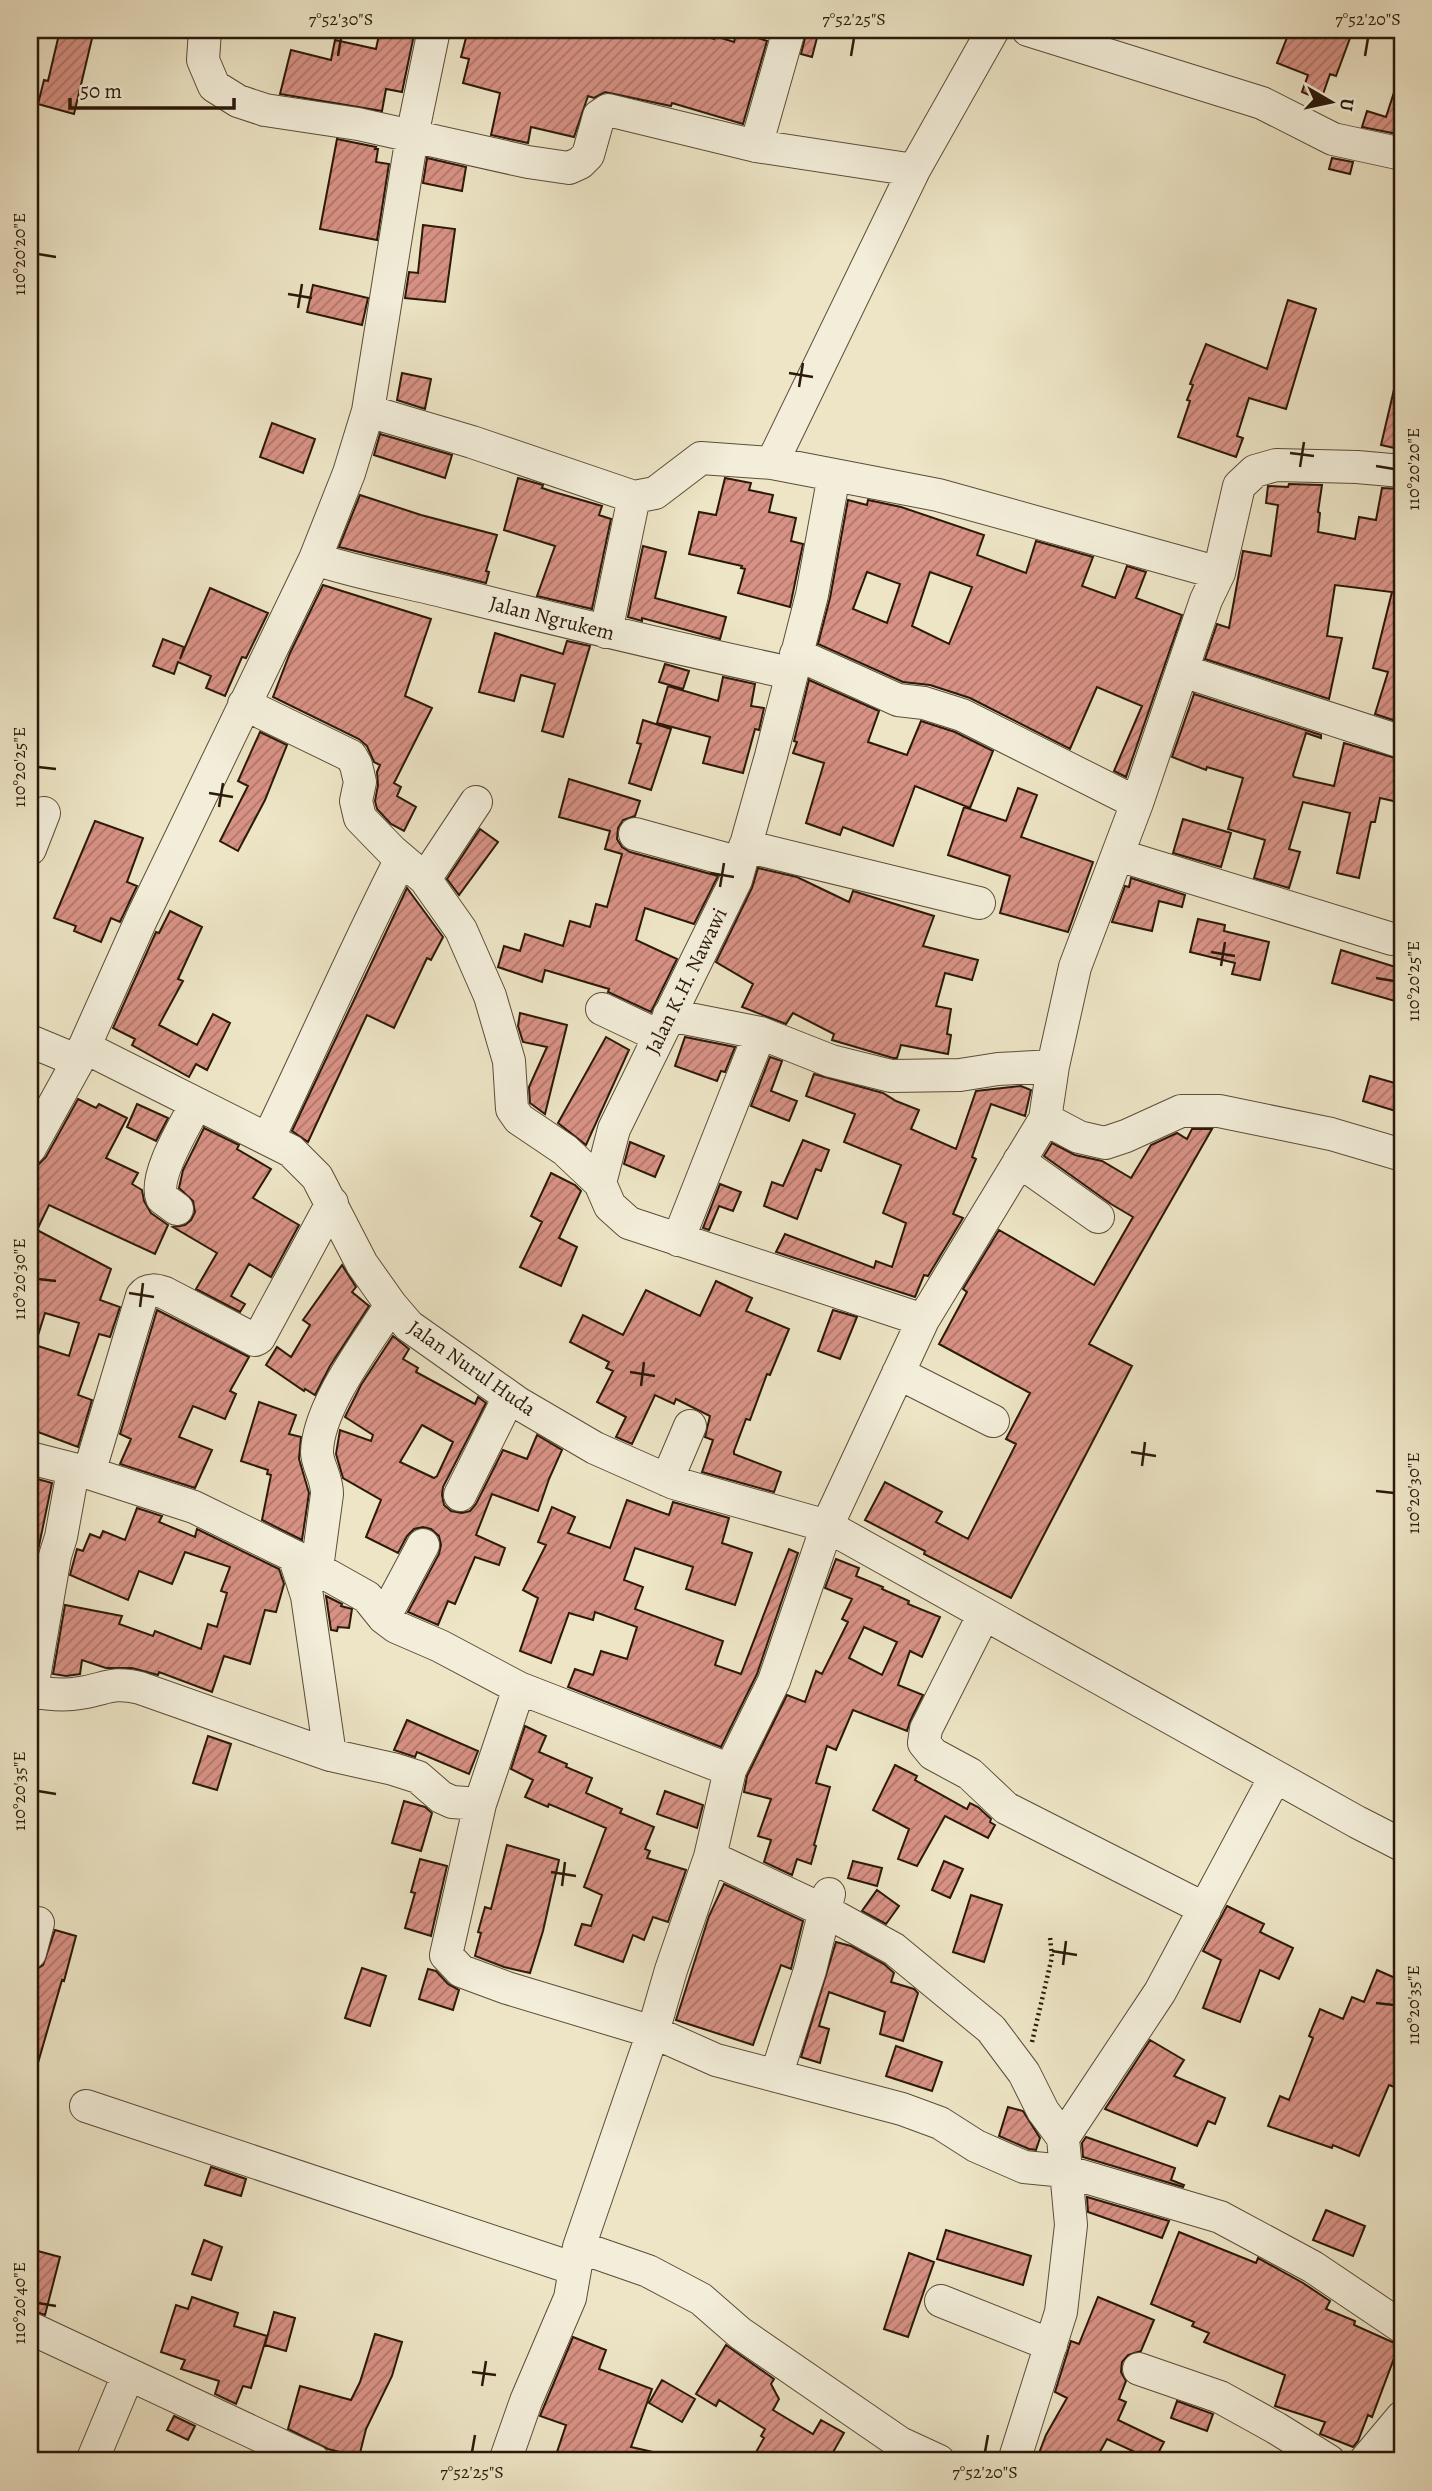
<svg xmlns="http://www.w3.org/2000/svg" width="1432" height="2491" viewBox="0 0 1432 2491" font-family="Alegreya,serif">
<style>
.building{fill:url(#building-hatch);stroke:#2b1909;stroke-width:2;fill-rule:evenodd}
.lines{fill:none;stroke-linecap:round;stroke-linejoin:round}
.minor-casing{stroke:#5c4c38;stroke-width:34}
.path{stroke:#2b1909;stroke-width:4.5;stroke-dasharray:2 3.5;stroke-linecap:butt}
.minor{stroke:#f3eeda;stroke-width:32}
.ticks{fill:none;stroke:#2b1909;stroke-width:2.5}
.labels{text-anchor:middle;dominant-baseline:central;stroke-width:5;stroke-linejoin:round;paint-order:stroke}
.street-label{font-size:21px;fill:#2b1909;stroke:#f3eeda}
.neatline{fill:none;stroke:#2b1909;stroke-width:2.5}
.ticks-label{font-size:18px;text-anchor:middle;fill:#2b1909}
</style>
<defs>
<pattern id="building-hatch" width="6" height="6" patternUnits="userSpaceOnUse" patternTransform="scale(1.75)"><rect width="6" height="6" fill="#d89285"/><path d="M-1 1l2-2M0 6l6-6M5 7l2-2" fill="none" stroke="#af766b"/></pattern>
</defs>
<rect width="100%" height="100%" fill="#ede5c6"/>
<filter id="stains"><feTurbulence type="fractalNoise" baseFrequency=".00286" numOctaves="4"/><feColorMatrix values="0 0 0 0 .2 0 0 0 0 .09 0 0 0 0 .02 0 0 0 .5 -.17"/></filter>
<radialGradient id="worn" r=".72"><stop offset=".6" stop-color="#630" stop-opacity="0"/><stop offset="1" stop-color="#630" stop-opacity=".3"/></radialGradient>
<path class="building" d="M60,30H94L74,114L38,104L44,80L48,81Z
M380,30H415L402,92L386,89L382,111L280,94L291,50L331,60L335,40L376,49Z
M468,30H687L714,39L715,36L734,42L737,31L767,41L743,124L672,103L671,106L605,92L594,98L588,96L574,137L531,127L528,143L491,135L500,93L463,83L469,59L461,57Z
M807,30H819L812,57L801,54Z
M1290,30H1353L1336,76L1330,74L1321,100L1302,92L1308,75L1277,63Z
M1399,77H1402V135L1362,127L1367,111L1386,117Z
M337,139L376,147L375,149H378L376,162L389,164L377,240L320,229Z
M427,158L466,167L462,191L423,183Z
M1332,158L1353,162L1350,174L1329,169Z
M423,225L455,229L445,302L405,298L409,272L418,273Z
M313,285L368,298L362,325L307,312Z
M1288,300L1316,309L1286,409L1249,398L1237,436L1243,438L1236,457L1178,437L1190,401L1187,400L1193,385L1190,384L1206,344L1267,369Z
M402,373L431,379L425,409L397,400Z
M1395,385L1402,386V435L1399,449L1381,445Z
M272,423L315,439L303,473L260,457Z
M380,434L452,455L445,478L374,455Z
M518,478L543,485L542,488L554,492L602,506L599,515L611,519L592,609L537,596L555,546L504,530Z
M725,478L751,483L749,490L773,495L769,512L796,518L791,541L803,544L790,607L738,593L745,569L741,568L742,566L689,554L699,512L716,515Z
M1289,484L1322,485L1318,512L1320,513L1318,532L1355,539L1359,517L1376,520L1382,488L1402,489V723L1375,714L1388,672L1373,668L1392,592L1335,585L1327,636L1342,638L1329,699L1205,659L1217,624L1229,628L1243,551L1271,556L1278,505L1266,503L1268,486L1288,487Z
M360,495L421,515L497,535L486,571L489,572L486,583L339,547Z
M848,500L867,505L868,500L901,507L984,535L977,555L1026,573L1036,541L1093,557L1082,586L1115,598L1127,566L1146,572L1136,598L1182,615L1126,777L1114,771L1142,706L1097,687L1070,749L970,698L930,685L903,682L818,644L830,598ZM867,572L900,584L887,623L853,609ZM930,572L972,587L949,644L912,626Z
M643,546L666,552L655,598L726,617L720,639L642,618V621L628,617Z
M323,585L431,619L405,696L432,708L394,783L401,787L397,796L416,807L404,831L391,824L377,809L375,801L378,785L377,772L380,765L374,762L367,746L359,739L273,697L290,653Z
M210,588L268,613L246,658L242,657L225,696L206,688L211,676L178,662L174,674L153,666L163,639L184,647L180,659Z
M495,633L563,654L567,641L590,646L563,737L542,731L555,684L521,675L514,701L479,692Z
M665,664L689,671L683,689L659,682Z
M723,677L755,684L751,706L764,708L759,730L755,729L743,773L703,763L710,737L657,723L668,686L718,701Z
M809,680L879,711L868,742L907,755L921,721L955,732L993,751L970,808L915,786L893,846L843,827L840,835L806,823L824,763L793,753L797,742L794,741Z
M1194,694L1321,735V738L1306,733L1293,775L1294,777L1334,786L1344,743L1402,760V803L1380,798L1375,822H1371L1359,878L1337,873L1350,813L1303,802L1289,849L1300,852L1289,888L1254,878L1265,840L1228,829L1243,778L1207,767L1206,770L1172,757Z
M643,720L671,729L651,790L629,783L641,744L637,743Z
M260,732L287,745L265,800L238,851L220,841L248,786L238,781Z
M569,779L640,801L635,816L623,820L618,828L617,839L622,847L630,852L718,876L694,924L645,908L636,940L677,959L651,1012L608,992L609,989L545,970L542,982L498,967L504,946L520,951L525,934L563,946L570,921L590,927L596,904L607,907L622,854L605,849L610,831L559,817Z
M1018,788L1037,795L1021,837L1093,862L1068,932L1000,913L1010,876L948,855L964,807L1006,821Z
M1183,819L1231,833L1221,867L1173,853Z
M95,821L143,838L127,882L137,886L120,922L111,918L101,942L74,931L76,926L54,918Z
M480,829L498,842L459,895L447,879Z
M758,868L797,877L849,902L853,891L934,916L923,946L978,960L972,980L945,973L936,1006L951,1009L947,1034L951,1035L948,1054L901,1045L897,1058H893L832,1040L834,1034L793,1013L786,1024L742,1007L753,984L716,962L752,888Z
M1131,878L1185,895L1182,907L1159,901L1152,931L1112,922L1125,886L1129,887Z
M407,888L443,937L431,960L427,958L394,1028L367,1015L308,1142L292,1131Z
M170,911L202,927L178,979L183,981L159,1025L197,1045L213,1014L230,1023L207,1070L196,1064L189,1077L132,1045L135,1039L113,1028L156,932L159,933Z
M1198,919L1225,925L1224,931L1269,942L1260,980L1232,974L1235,963L1190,952Z
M1341,950L1402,969V1003L1332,983Z
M520,1013L567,1025L545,1114L530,1103L529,1087L547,1047L523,1042L518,1026Z
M606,1037L629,1050L586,1145L558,1123Z
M685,1037L735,1047L725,1072L721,1071L717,1081L675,1066Z
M770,1057L782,1061L771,1091L797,1101L789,1121L751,1106Z
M814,1074L883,1093L896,1101L919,1110L911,1129L956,1149L976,1091L1021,1086L1031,1090L1025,1116L991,1104L972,1157L976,1159L953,1214L963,1218L928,1276L924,1275L915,1297L776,1252L785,1234L874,1268L876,1261L892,1267L906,1223L883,1213L901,1165L844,1142L855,1114L806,1096Z
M1370,1076L1402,1085V1113L1363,1101Z
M78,1099L96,1108L99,1104L127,1118L106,1158L138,1173L132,1184L142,1190L144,1201L151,1213L168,1225L155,1254L49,1205L37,1230L111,1269L100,1300L120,1307L110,1337L99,1334L78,1395L92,1400L78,1447L30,1429V1166L39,1164L46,1157ZM45,1313L79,1323L69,1356L35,1345Z
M137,1104L168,1118L156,1141L127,1127Z
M204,1128L239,1145L237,1149L271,1169L253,1198L299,1225L271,1277L249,1264L231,1296L245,1304L240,1312L196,1289L217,1253L173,1227L185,1225L191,1220L195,1212L193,1201L179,1188L183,1170Z
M1192,1129H1212L1089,1344L1132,1366L1011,1598L924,1554L925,1551L865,1520L885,1482L942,1512L936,1522L968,1539L1016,1444L1006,1439L1030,1393L939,1344L967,1292L963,1289L999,1230L1094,1285L1133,1217L1111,1204L1044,1156L1052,1143L1075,1155L1102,1161L1131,1178L1151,1145L1177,1133L1187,1139Z
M803,1140L829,1150L821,1171L816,1169L797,1219L764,1206L772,1182L783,1186Z
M630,1142L664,1156L655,1177L624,1164Z
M551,1173L575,1185L581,1191L559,1238L577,1247L561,1286L520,1267L542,1222L531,1216Z
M720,1184L741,1192L733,1211L719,1206L709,1230L703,1228Z
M342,1265L356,1287L352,1292L369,1306L330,1366L315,1395L305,1389L304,1391L266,1365L277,1347L291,1357L310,1325L303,1320Z
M716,1281L752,1298L746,1311L789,1329L770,1375L767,1374L750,1420L746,1419L734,1451V1454L781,1472L774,1492L702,1472L713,1440L705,1437L710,1416L676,1399L674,1404L655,1395L632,1444L616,1437L626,1417L597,1402L613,1371L606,1368L609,1362L570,1342L583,1315L623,1335L646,1290L700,1316Z
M157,1310L249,1357L230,1391L236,1394L225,1419L193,1406L179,1437L212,1450L195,1488L120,1464L131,1439L120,1434Z
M833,1310L857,1317L840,1359L818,1351Z
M393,1336L409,1349L403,1359L418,1368L416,1372L475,1404L478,1397L486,1403L443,1487L442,1495L444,1505L451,1511L462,1513L470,1511L476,1504L503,1450L527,1459L537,1435L562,1450L549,1479L538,1511L492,1494L476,1535L505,1548L499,1565L475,1557L455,1604L448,1601L438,1625L408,1612L439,1554L441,1545L439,1536L431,1529L423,1527L414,1529L407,1536L398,1553L366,1537L381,1500L343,1478L336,1454L340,1430L371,1441L373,1435L345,1417L361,1385ZM422,1425L453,1442L437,1476L434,1478L400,1462Z
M259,1402L296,1415L289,1434L301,1437L299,1459L309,1493L302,1540L262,1520L271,1475L267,1474L268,1470L241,1461Z
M30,1477L52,1483L36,1560L30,1558Z
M627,1500L669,1515L673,1502L729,1518L722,1543L752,1553L735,1605L686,1589L693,1567L635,1548L624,1580L643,1587L635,1609L723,1641L715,1665L741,1674L789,1549L798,1553L757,1674L721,1747L568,1687L575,1669L593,1675L601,1651L627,1659L637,1627L595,1612L593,1620L569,1613L551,1663L520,1651L538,1598L523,1590L546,1545L538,1542L552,1507L575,1517L568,1533L610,1548Z
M137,1508L162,1516L159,1522L195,1537L197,1529L279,1569L284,1584L276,1612L265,1610L250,1664L224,1656L212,1692L159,1672L158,1675L132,1668H106L82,1660L80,1674L66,1676L53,1674L65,1605L122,1616L119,1624L153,1636L155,1631L201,1649L208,1624L217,1627L227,1593L221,1591L230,1567L185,1552L172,1584L139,1571L128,1600L70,1575L77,1549L83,1551L90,1534L100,1538L103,1531L125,1540Z
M836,1559L859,1568L856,1576L883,1587L882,1589L909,1601L908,1604L940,1617L922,1657L910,1651L898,1685L923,1695L910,1721L907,1731L853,1710L836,1750L827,1746L816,1783L830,1787L814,1845L816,1846L811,1864L797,1859L792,1875L764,1862L771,1840L758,1836L771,1799L744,1792L747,1776L787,1695L805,1702L816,1671L822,1674L848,1622L842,1619L852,1599L825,1588ZM864,1627L897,1642L882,1675L849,1658Z
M326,1596L342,1604L341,1606L352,1609L349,1628L338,1627L337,1631L331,1630Z
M407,1720L478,1751L469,1774L417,1752L415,1757L394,1750Z
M525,1726L546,1736L539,1752L567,1764L566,1767L592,1778L586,1793L622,1809L620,1813L654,1827L645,1849L650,1851L647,1858L686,1870L668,1922L653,1917L644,1940L633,1935L623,1962L575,1945L582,1924L591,1926L602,1895L584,1887L606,1828L549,1804L548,1807L525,1797L533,1780L511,1769Z
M208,1736L231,1744L217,1790L193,1783Z
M895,1765L917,1776L915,1780L967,1809L970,1803L978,1807L991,1819L990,1822L995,1825L988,1838L945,1816L917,1866L898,1859L909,1829L873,1810Z
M665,1791L703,1805L697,1828L657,1814Z
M404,1801L425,1807L432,1813L421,1851L392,1843Z
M507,1845L559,1860L543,1931L530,1973L504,1967L475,1956L481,1933L478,1932L485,1907L491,1909Z
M420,1859L447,1866L431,1936L405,1928L415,1893L411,1892Z
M853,1861L882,1868L877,1886L848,1878Z
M944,1861L963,1869L950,1898L932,1890Z
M724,1884L803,1921L791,1969L781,1965L753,2045L676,2020L709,1916Z
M877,1890L899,1906L886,1924L862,1911Z
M971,1895L1002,1905L984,1962L953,1952Z
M1227,1906L1264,1924L1260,1932L1293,1948L1279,1979L1260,1970L1240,2022L1203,2008L1221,1960L1203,1951Z
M55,1930L76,1936L64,1981L62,1980L35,2073L30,2072V1971L35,1970L43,1965Z
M836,1942L851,1946L884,1964L894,1973L891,1982L914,1989L918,1993L903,2041L880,2034L885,2012L829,1992L819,2026L829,2029L820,2063L801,2057Z
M362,1968L386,1976L370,2026L345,2018Z
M428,1969L436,1971L448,1984L459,1990L453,2010L419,1999Z
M1377,1970L1402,1981V2090L1389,2085L1359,2156L1333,2145L1332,2148L1268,2126L1280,2096L1289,2100L1313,2038L1309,2036L1320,2009L1343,2019L1352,1997L1364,2002Z
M1150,2040L1184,2060L1174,2076L1225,2098L1215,2124L1208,2121L1197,2146L1105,2109Z
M896,2046L942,2062L932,2091L886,2076Z
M1008,2107L1023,2111L1040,2138L1036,2150L1029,2149L999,2136Z
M1086,2137L1175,2168L1171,2180L1184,2185L1183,2187L1083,2157L1082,2143Z
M211,2167L246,2179L241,2196L205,2185Z
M1087,2197L1169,2221L1162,2238L1088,2212Z
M1326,2210L1365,2226L1353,2256L1313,2240Z
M946,2230L1031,2256L1023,2285L937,2259Z
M1179,2232L1256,2263L1258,2258L1303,2283L1330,2301L1326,2309L1355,2321L1354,2325L1399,2345L1372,2417L1368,2415L1358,2441L1353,2447L1320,2434L1325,2422L1275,2406L1285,2375L1204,2342L1209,2333L1192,2326L1194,2322L1151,2304Z
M204,2240L222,2247L211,2280L192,2274Z
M34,2250L60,2257L45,2315L30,2310V2267Z
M909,2253L934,2262L908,2337L884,2329Z
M192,2297L238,2313L234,2326L267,2336L251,2388L243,2386L236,2404L215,2394L219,2381L181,2369L185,2360L161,2352L176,2305L188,2309Z
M1098,2297L1154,2320L1141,2351L1128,2355L1122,2362L1121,2372L1126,2381L1119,2399L1126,2402L1118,2420L1164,2442L1154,2461L1107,2439L1095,2461L1080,2454L1076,2461H1036L1046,2435L1067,2398L1055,2392L1071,2341L1079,2344Z
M274,2312L295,2318L286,2351L265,2345Z
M375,2334L402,2342L392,2376L366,2429L359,2457L328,2449L288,2429L300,2386L351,2400L360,2382Z
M573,2337L606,2350L599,2369L652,2389L631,2447L662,2454L661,2461H554L566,2425L540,2416Z
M726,2345L774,2379L771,2384L779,2399L773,2410L813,2434L821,2420L844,2433L828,2461H751L764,2438L761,2436L765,2429L719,2400L716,2406L696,2394Z
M662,2380L695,2399L682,2422L649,2403Z
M1177,2401L1213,2414L1207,2431L1171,2418Z
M174,2416L195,2426L188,2440L167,2430Z"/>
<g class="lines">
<g class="minor-casing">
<path id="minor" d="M205,30L203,60L214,86L238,101L265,110L358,124L528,162L569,168L580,163L588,155L599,116L608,110L756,146L914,170
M1028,30L1262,103L1333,139L1402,154
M756,146L789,30
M368,411L472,442L634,497L655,493L701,458L772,463L938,495L1219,573
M772,463L914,170L993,30
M315,559C361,574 408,582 454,594C566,622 678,649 791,673
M606,632L634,497
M796,654L898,700L924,703L962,715L1137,803
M1183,671L1402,742
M244,704L351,756L356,765L360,782L356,801L360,818L392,851L425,879L461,930L490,996L509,1061L512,1109L519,1119L565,1150L600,1183L610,1206L629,1223L923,1320
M635,834L740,863
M745,846L979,903
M30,849L44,813
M1118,855L1392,939H1402
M425,879L476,802
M602,1009L659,1036
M669,1015L760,1033L831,1061L891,1076L960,1075L998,1069L1053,1066L1075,967L1137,803L1206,600L1219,573L1239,486L1255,471L1276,465L1357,467L1402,471
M30,1041L78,1061
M84,1047L291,1151L317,1177L362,1264L391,1305L409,1326L518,1403L595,1448L674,1483L827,1526L1357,1822L1402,1845
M1045,1119L1079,1137L1105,1143L1126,1136L1181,1111H1219L1331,1134L1402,1155
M268,1139C313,1046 354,951 401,859
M30,1148L78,1061L141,920L315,559L349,473L368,411L412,136L434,30
M1019,1161L1098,1217
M600,1183L614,1129L736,880L771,756L812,595L834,475
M177,1209L162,1198C153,1176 186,1124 196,1104
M678,1240L760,1033
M898,1373L993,1421
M30,1458L89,1473L194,1507L294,1556L367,1597L384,1618L396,1627L440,1646L519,1688L730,1770
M89,1473L142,1296C148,1288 156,1290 165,1293L255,1340L259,1338L332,1203
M667,1480L690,1426
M460,1495L509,1397
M294,1556L307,1596L330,1755
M317,1568L327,1494C327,1477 317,1465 317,1452C318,1406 367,1344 391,1305
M984,1614L926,1729L924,1743L933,1754L970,1774L1006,1808L1205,1909
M384,1618L423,1545
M30,1691C46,1694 64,1696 80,1693C107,1689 111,1681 140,1688L330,1755L393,1769L418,1777L441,1797L452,1802L480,1804L519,1688
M37,1693L34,1677L55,1556L61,1537L73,1471
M480,1804L446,1955L461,1971L507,1988L653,2032L716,2060L902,2109L940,2123L976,2146L1024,2167L1065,2171L1220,2217L1313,2267L1402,2327
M710,1857L825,1911L894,1949L991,2029L1024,2073L1043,2111L1063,2138L1071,2225L1061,2312L1014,2461
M30,1953L38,1923
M776,2076L810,1970L829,1894
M86,2106L575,2269
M1063,2138L1160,1992L1275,1777
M579,2247L648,2271L701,2299L740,2333L900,2443L939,2461
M941,2301L1051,2345
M30,2328L314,2461
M1139,2369L1220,2397L1276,2428L1329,2461
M92,2461L128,2375
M505,2461L526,2401L570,2298L579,2247L653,2032L671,1970L710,1857L730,1770L774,1681L827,1526L923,1320L1045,1119L1053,1066
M1365,2461L1402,2417"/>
</g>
<path class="path" d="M1032,2042L1052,1957L1050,1937"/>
<use href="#minor" class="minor"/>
</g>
<path class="ticks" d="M338,56L341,38M851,56L854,38M1365,56L1368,38M38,254L56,257M288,294L312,298M298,308L302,284M789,373L813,377M799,387L803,363M1290,453L1314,456M1376,466L1394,469M1300,467L1304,442M38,767L56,769M209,793L233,797M219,807L223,783M710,873L734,877M720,887L724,863M1211,952L1235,956M1221,966L1225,942M1376,978L1394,981M38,1279L56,1281M129,1293L154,1297M140,1307L143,1283M630,1372L655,1376M641,1386L644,1362M1131,1452L1156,1456M1142,1466L1145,1442M1376,1491L1394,1493M38,1791L56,1794M551,1872L576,1876M562,1886L565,1862M1052,1951L1077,1955M1063,1965L1066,1941M1376,2003L1394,2005M38,2303L56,2306M472,2372L496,2375M482,2386L486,2361M472,2452L475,2435M985,2452L988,2435"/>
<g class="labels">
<g class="street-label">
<text transform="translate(552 618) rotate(14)">Jalan Ngrukem</text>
<text transform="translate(686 981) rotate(-64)">Jalan K.H. Nawawi</text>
<text transform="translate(472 1368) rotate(35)">Jalan Nurul Huda</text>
</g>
</g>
<rect width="1432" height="2491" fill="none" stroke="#ede5c6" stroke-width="77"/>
<g transform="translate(1331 102) rotate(99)" stroke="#f3eeda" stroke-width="5" paint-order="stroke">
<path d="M0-5L12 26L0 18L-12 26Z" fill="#2b1909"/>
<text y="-10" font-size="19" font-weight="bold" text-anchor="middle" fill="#2b1909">U</text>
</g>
<path d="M70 98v10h164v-10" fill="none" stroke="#2b1909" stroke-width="3.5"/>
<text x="80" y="98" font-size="21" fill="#2b1909" stroke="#f3eeda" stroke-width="5" paint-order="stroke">50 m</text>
<rect x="38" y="38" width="1356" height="2414" class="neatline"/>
<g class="ticks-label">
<text x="341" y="25">7°52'30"S</text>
<text x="854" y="25">7°52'25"S</text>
<text x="1368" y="25">7°52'20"S</text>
<text transform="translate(19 254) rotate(-90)" y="6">110°20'20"E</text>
<text transform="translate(1413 469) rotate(-90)" y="6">110°20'20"E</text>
<text transform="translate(19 767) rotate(-90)" y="6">110°20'25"E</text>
<text transform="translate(1413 981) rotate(-90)" y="6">110°20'25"E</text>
<text transform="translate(19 1279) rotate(-90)" y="6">110°20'30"E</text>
<text transform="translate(1413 1493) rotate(-90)" y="6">110°20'30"E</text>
<text transform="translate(19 1791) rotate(-90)" y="6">110°20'35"E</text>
<text transform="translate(1413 2005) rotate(-90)" y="6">110°20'35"E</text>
<text transform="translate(19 2303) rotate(-90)" y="6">110°20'40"E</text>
<text x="472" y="2478">7°52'25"S</text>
<text x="985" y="2478">7°52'20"S</text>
</g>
<rect width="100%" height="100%" filter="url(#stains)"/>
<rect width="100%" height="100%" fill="url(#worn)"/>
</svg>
